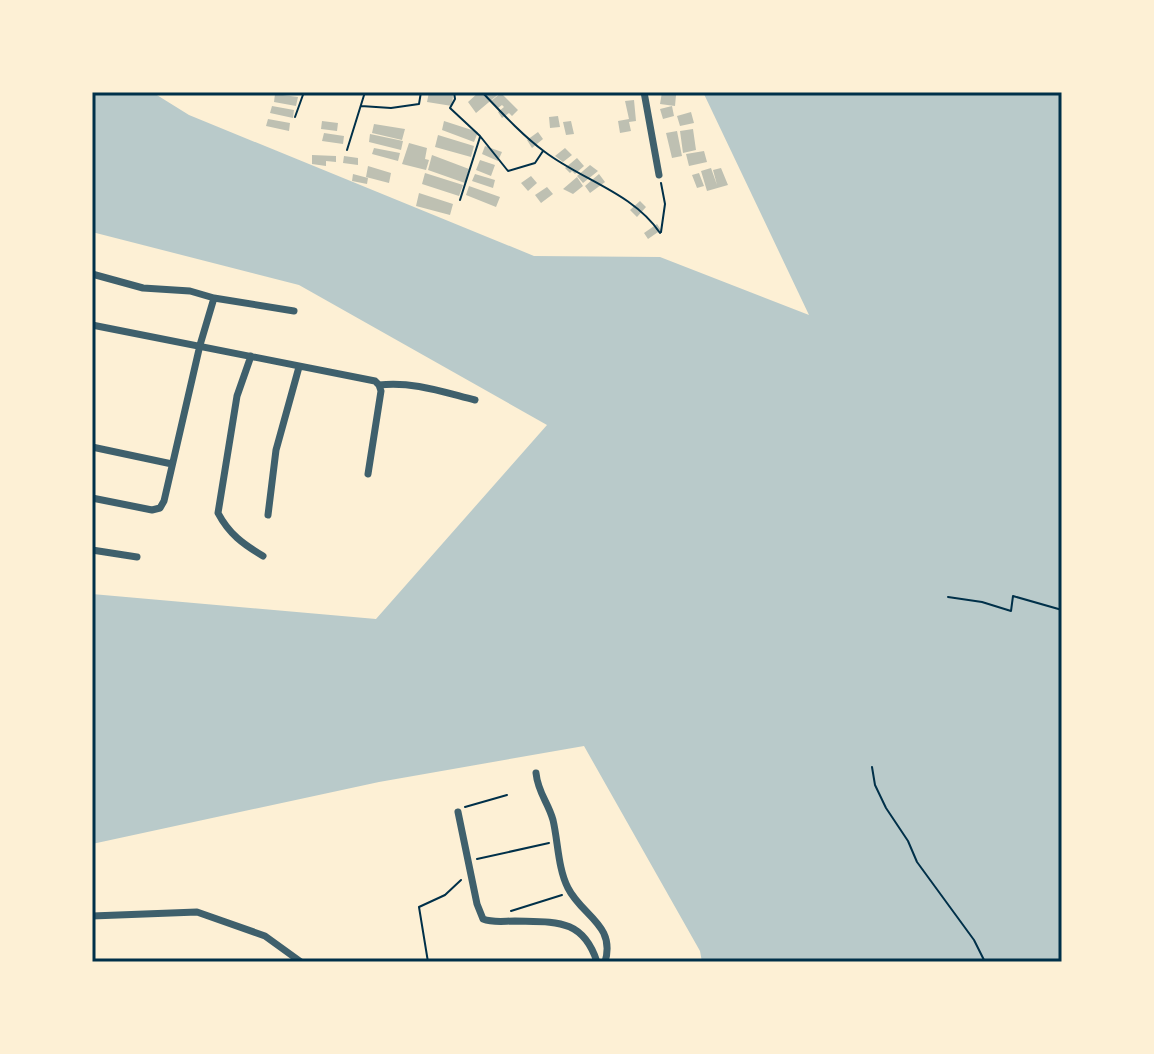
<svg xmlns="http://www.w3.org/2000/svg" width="1154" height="1054" viewBox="0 0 1154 1054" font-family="Quicksand,sans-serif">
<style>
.green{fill:#b9caca}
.building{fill:#bec0b2}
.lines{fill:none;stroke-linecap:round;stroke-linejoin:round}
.path{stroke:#003049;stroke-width:2}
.minor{stroke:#3f606c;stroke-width:7}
.neatline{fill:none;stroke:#003049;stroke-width:3}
</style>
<rect width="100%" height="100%" fill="#fdf0d5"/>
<path class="green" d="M92,92H152L189,115L534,256L660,257L809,315L703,92H1062V962H702L700,951L584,746L379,782L92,844V594L376,619L547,425L299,285L92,232Z"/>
<path class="building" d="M429,92L453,95L452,106L427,102Z
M479,92H501L476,113L468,102Z
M662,92L676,95L675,106L660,104Z
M501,93L518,110L512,116L509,113L502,118L498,112L504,107L502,105L498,108L491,101Z
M275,94L298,97L296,106L274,102Z
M634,100L636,121L629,122L631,131L620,133L618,121L629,119L625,101Z
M272,106L294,110L293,118L270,113Z
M672,106L674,116L663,119L660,109Z
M691,112L694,123L680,126L677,116Z
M558,116L560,127L550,128L549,117Z
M268,119L290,123L289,131L266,126Z
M322,121L338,123L337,131L321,129Z
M444,121L478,132L474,142L442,130Z
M571,121L574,134L566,135L563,122Z
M374,124L405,129L402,140L372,133Z
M693,129L696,150L683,153L680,131Z
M677,131L682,156L672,158L666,133Z
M538,132L543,139L532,148L527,140Z
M324,133L344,136L343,144L322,141Z
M370,134L403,141L401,150L369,142Z
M438,135L474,146L471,157L435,147Z
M409,143L427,148L425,159L429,160L426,170L402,164Z
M485,146L502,152L498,161L482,154Z
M374,148L400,153L398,161L372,154Z
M565,148L572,155L563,162L555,156Z
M704,151L707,162L689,166L686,154Z
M312,155L336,156V162L326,161V166L312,164Z
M432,155L469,169L465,183L428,170Z
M344,156L358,158V165L343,163Z
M577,158L584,166L575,174L572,171L570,173L565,168Z
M480,160L495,165L491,176L476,170Z
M590,165L598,171L583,183L577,176Z
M368,166L391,173L389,183L366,177Z
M711,168L717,185L713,170L721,168L728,185L707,191L701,171Z
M425,173L463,185L459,196L422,184Z
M699,173L704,186L697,188L692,175Z
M353,174L368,178L367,184L352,181Z
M475,174L495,180L493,188L472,181Z
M599,174L605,182L590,193L585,186Z
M531,176L537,183L528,191L521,183Z
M577,177L583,186L573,194L563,189Z
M469,186L500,197L496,207L466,195Z
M547,187L553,194L541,203L535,195Z
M419,193L453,204L450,215L416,206Z
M640,201L646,207L637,217L630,210Z
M657,224L661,230L648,239L644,233Z"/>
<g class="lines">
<path class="path" d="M454,92L455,99L450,108L480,136L508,171L535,163L543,151
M482,92C501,112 522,135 545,152C582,180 633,193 660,233
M361,106L391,108L419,104L421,92
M295,117L304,92
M347,150L365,92
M460,200L480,137
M661,232L665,204L661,183
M948,597L982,602L1011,611L1013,596L1062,610
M872,767L875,785L886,808L908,841L917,862L974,940L985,962
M465,807L507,795
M477,859L549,843
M511,911L562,895
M428,962L419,907L445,895L461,880"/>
<path class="minor" d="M644,92L659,175
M92,274L143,288L190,291L214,298L294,311
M92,325L375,381L379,385C412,381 443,392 475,400
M251,356L237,396L218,513C229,534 243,544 263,556
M92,447L172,464
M368,474L381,391L379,385
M92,498L152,510L160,508L164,501L200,345L214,298
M268,515L276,450L299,367
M92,550L137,557
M536,773C538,793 548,802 553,820C558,841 558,869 568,888C582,916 616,925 605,962
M458,812L477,904L483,919C493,923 504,921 515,921C555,922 583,918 597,962
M92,916L197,912L265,936L301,962"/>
</g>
<rect width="1154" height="1054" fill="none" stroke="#fdf0d5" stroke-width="188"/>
<rect x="94" y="94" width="966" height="866" class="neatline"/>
</svg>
